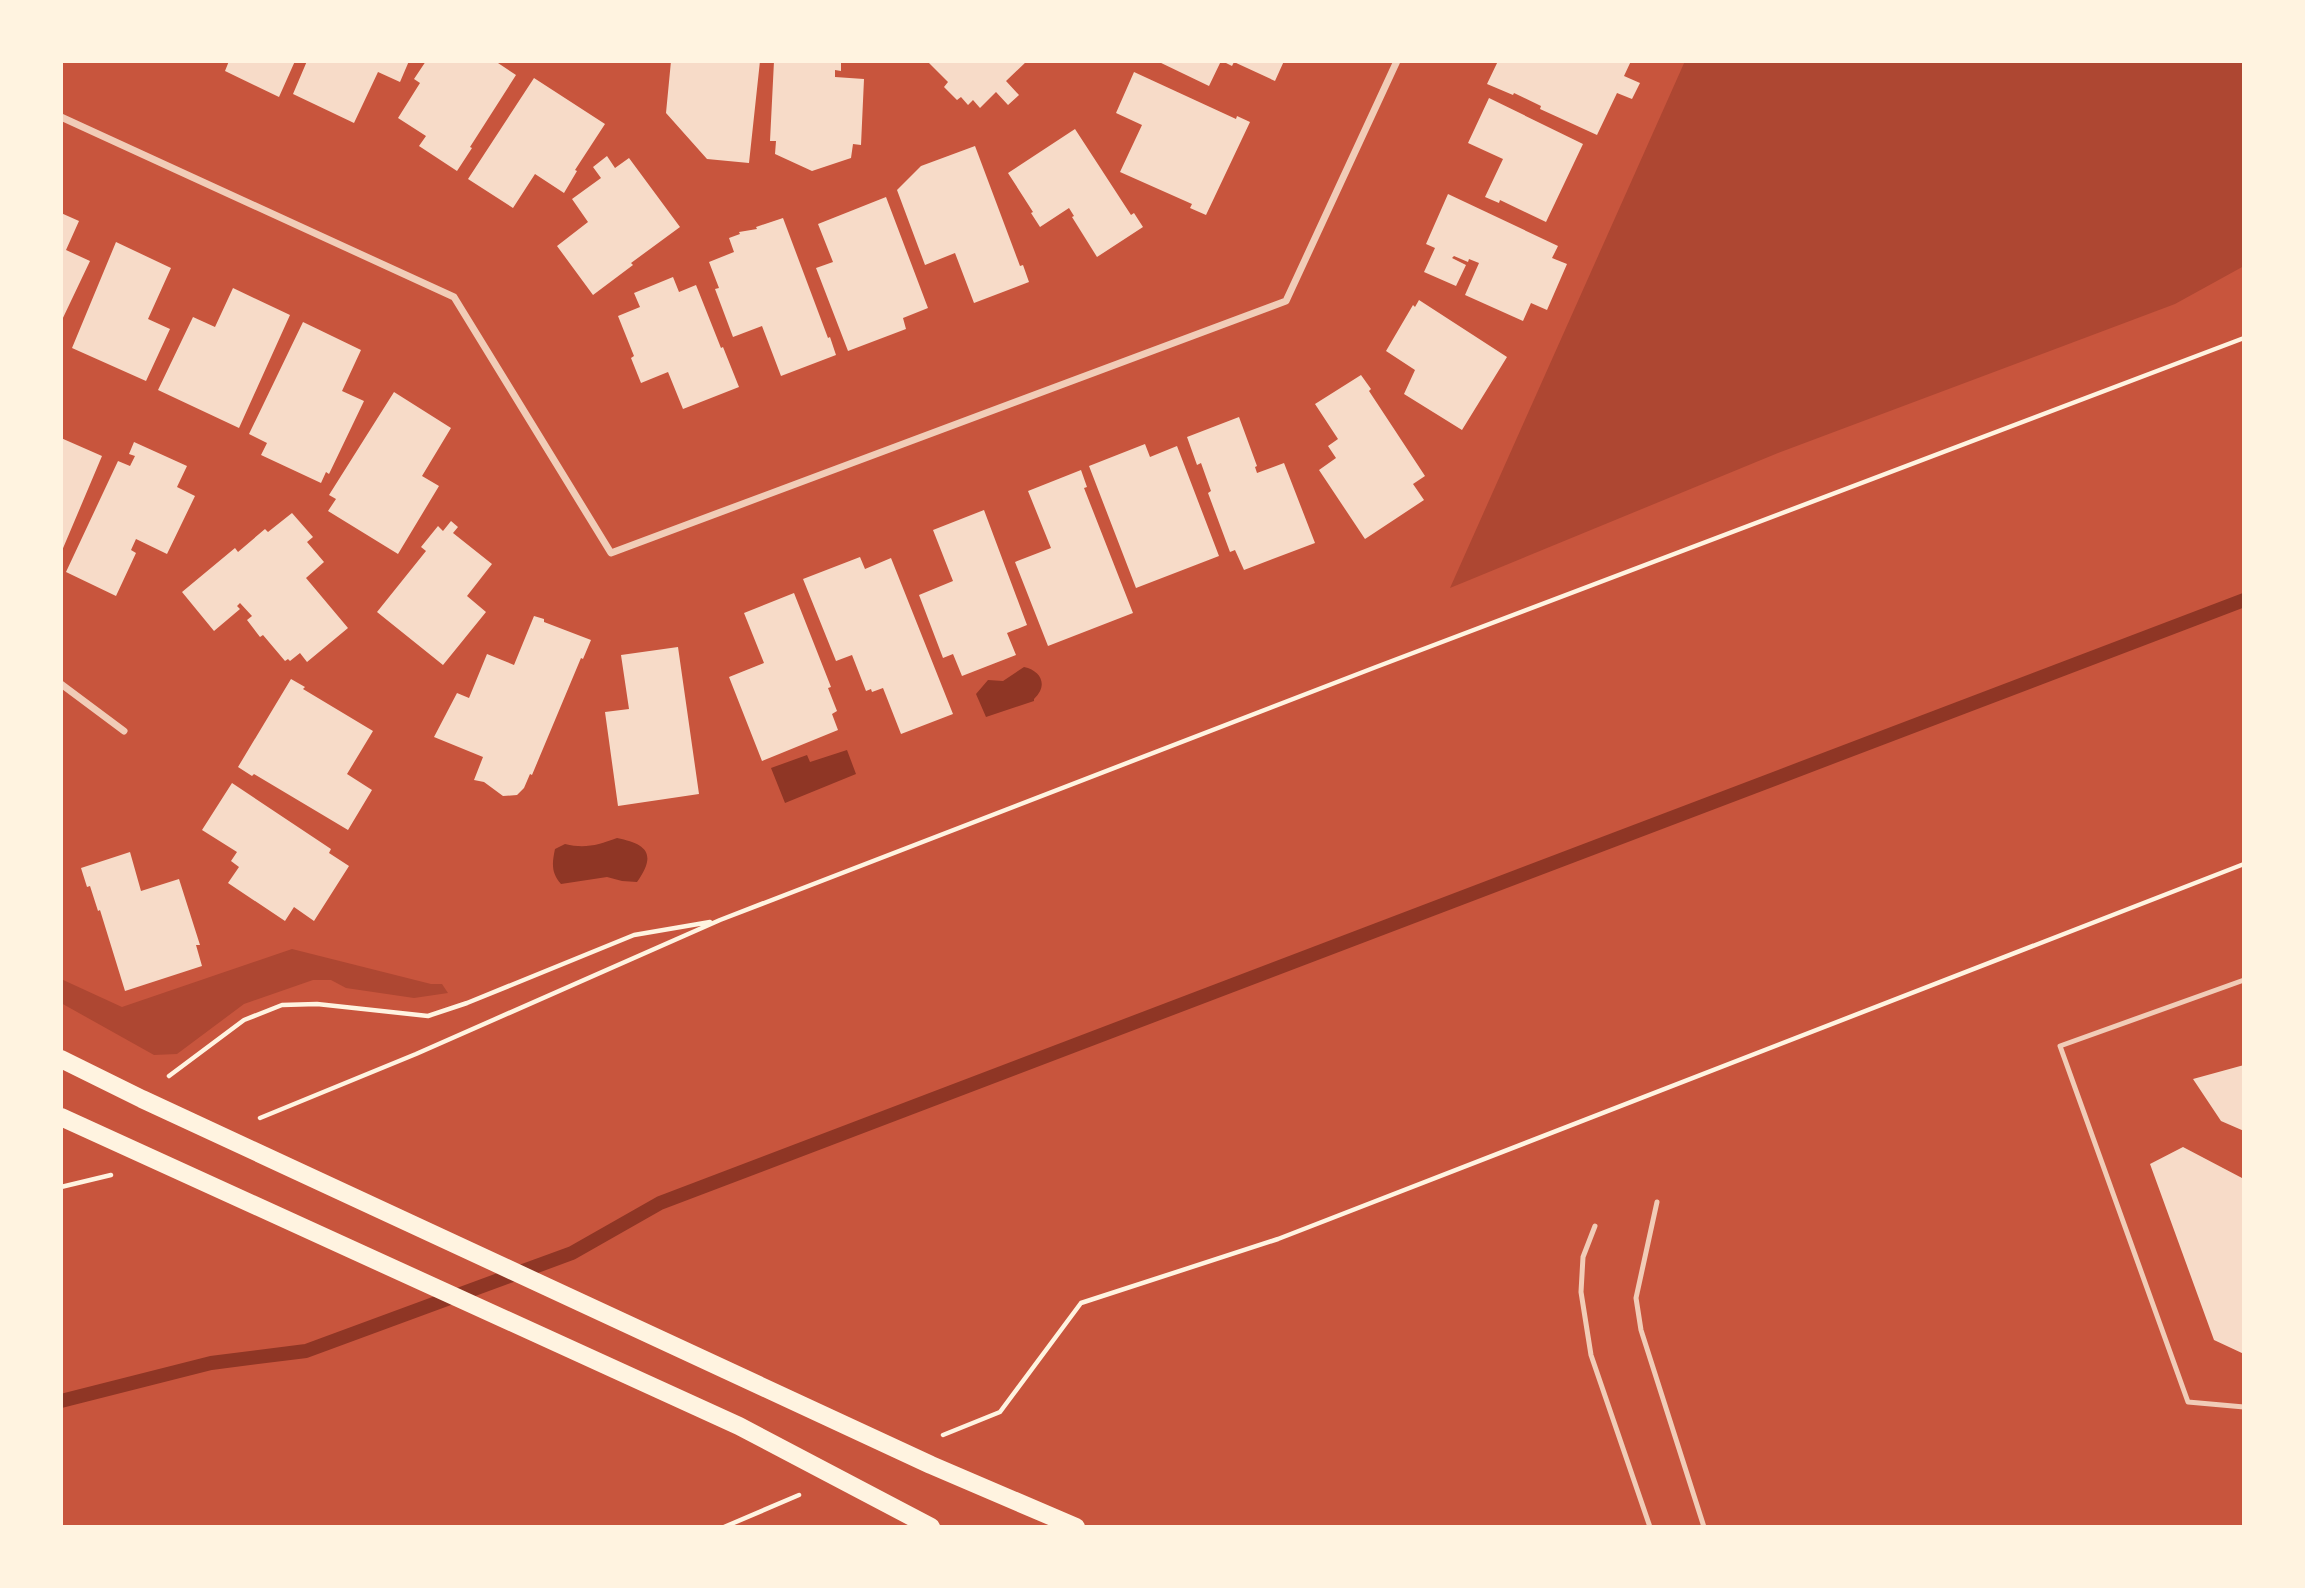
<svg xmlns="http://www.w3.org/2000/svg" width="2305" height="1588" viewBox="0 0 2305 1588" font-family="Rubik,sans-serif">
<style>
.green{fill:#ae4732}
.water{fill:#8f3625}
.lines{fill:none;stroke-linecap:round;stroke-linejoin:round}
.stream{stroke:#8f3625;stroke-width:14}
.building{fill:#f7dbc8}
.path{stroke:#fff3e0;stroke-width:4.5}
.service{stroke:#f1ccb7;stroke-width:5}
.minor{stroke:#f1ccb7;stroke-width:7}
.primary{stroke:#fff3e0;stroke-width:18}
</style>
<rect width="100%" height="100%" fill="#c8553d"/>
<path class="green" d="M1685,61H2244V266L2175,304L1778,453L1450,588Z
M292,949L431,984H442L448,993L414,998L346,988L331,980H313L244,1004L177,1054L154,1055L61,1003V979L122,1007Z"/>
<path class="water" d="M1024,667C1042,671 1048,686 1034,699V701L986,717L976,694L988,680L1003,681Z
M847,750L856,774L785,803L771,768L807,755L810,762Z
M617,838C647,844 657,854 637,882L622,881L607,877L561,884C551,873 552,863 555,849L565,844C585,849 598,845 617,838Z"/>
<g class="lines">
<path class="stream" d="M61,1401L211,1363L306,1351L572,1253L660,1203L2244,600"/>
</g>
<path class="building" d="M229,61H295L279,97L225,71Z
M307,61H409L400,82L378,72L354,123L293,94Z
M426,61H495L516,75L470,147L472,148L457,171L419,146L426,136L398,118L420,83L414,79Z
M671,61H760L749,163L707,159L666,113Z
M774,61H841V71L835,70V77L864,79L861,145L853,144L851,158L812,171L775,154L776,141H770Z
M927,61H1027L1006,81L1019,95L1008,105L996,92L980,108L973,100L968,105L961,97L957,100L944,87L948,82Z
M1157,61H1221L1209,86Z
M1222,61H1284L1275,81L1234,62L1232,66Z
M1498,61L1559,63L1560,61H1631L1624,76L1640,83L1632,99L1617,93L1597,135L1540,109L1541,106L1514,93L1513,95L1487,84Z
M1134,72L1236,119L1237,116L1250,122L1206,215L1190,208L1192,204L1120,172L1142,125L1116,113Z
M534,78L605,124L575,170L577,171L564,193L535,174L513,208L468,179Z
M1489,98L1583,144L1546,222L1500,200L1499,203L1485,197L1503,159L1468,143Z
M1075,129L1131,215L1134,213L1143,227L1097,257L1072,217L1074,216L1069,208L1040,227L1031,213L1033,212L1008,173Z
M975,146L1020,266L1023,265L1029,282L974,303L955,253L925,265L897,190L921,166Z
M607,156L615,168L629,158L680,227L631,263L633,265L593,295L557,246L588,222L572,199L601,178L593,167Z
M1448,194L1558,246L1552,258L1567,264L1547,310L1531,303L1523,321L1465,295L1479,263L1469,259L1468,262L1454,256L1452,258L1466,265L1456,286L1424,272L1435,248L1426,244Z
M886,197L928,308L903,318L906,329L848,351L816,268L833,262L818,224Z
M61,213L79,221L66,250L90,261L61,322Z
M783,218L828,338L830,337L836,355L781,376L762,326L733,337L715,289L719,288L709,262L734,252L729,238L740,234L739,232L757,229L756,227Z
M116,242L171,268L148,319L170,329L146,381L72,348Z
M673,277L679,292L696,285L721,348L723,347L739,387L683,409L668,372L641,383L631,358L634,356L618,316L640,307L634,293Z
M233,288L290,315L239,428L158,390L193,317L215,327Z
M1419,300L1507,357L1462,430L1404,394L1415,370L1386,351L1413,305L1415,307Z
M303,322L361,350L342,391L364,401L329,474L326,472L321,483L261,455L267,443L249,434Z
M1361,375L1371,389L1369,391L1425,476L1413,484L1424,500L1365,539L1319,470L1336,458L1328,446L1338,439L1315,404Z
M394,392L451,428L422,476L439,486L398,554L328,511L336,499L329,495Z
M1239,417L1257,466L1255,467L1257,473L1284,463L1315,543L1244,570L1235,550L1230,552L1208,493L1211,491L1201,463L1197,465L1187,437Z
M61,438L102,456L61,553Z
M134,442L187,466L177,487L195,496L167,554L136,539L131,550L136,553L116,596L66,572L118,461L130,466L135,456L129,454Z
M1145,444L1150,457L1177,446L1219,556L1136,588L1089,466Z
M1081,470L1087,487L1084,488L1133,613L1048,646L1015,562L1051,548L1028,491Z
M984,510L1027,625L1007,633L1016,655L962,676L953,654L943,658L919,595L953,581L933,530Z
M292,513L313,537L307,542L324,562L306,578L348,628L307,662L300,653L290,661L288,659L285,661L263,635L260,637L247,620L252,616L240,603L237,606L240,609L214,631L182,592L235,548L238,552L265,529L268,532Z
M451,521L458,527L453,533L492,564L467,596L486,612L443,665L377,612L426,551L421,547L438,526L443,531Z
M860,557L865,569L891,558L953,714L901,734L883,688L872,692L871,689L866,691L852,655L836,661L803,579Z
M794,593L831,687L828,688L837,711L832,714L838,730L762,761L729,677L764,663L744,613Z
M534,616L544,619V622L591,640L583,659L581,658L532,775L530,774L524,788L517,795L503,796L484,782L474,780L483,757L434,737L457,693L469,698L487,654L514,665Z
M678,647L699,794L618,806L605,712L629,709L621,655Z
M291,679L305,687L303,689L373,731L347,774L372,790L348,830L254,774L252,776L238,767Z
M232,783L331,849L329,853L349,866L314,921L294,907L285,921L228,883L239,867L231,861L237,852L202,830Z
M130,852L141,891L179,879L200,945H196L202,966L125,991L100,910L98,911L90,886L87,887L81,868Z
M2244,1065V1131L2221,1121L2193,1079Z
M2183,1147L2242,1178L2244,1182V1354L2214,1340L2150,1164Z"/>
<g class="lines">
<path class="path" d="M169,1076L244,1020L282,1005L317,1004L428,1016L467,1003L634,935L710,922
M260,1118L416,1054L720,920L1376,667L2244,338
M61,1187L111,1175
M943,1435L1000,1412L1081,1303L1278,1239L2244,864
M724,1527L799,1495"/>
<path class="service" d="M2244,980L2060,1046L2188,1402L2244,1407
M1657,1202L1636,1298L1641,1330L1704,1527
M1595,1226L1583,1257L1581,1292L1591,1355L1650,1527"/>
<path class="minor" d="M61,117L454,297L611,553L1286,301L1397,61
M61,684L124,731"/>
<path class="primary" d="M61,1059L142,1099L931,1465L1076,1527
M61,1117L739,1426L931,1527"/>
</g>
<rect width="2305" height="1588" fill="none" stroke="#fff3e0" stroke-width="126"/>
</svg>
